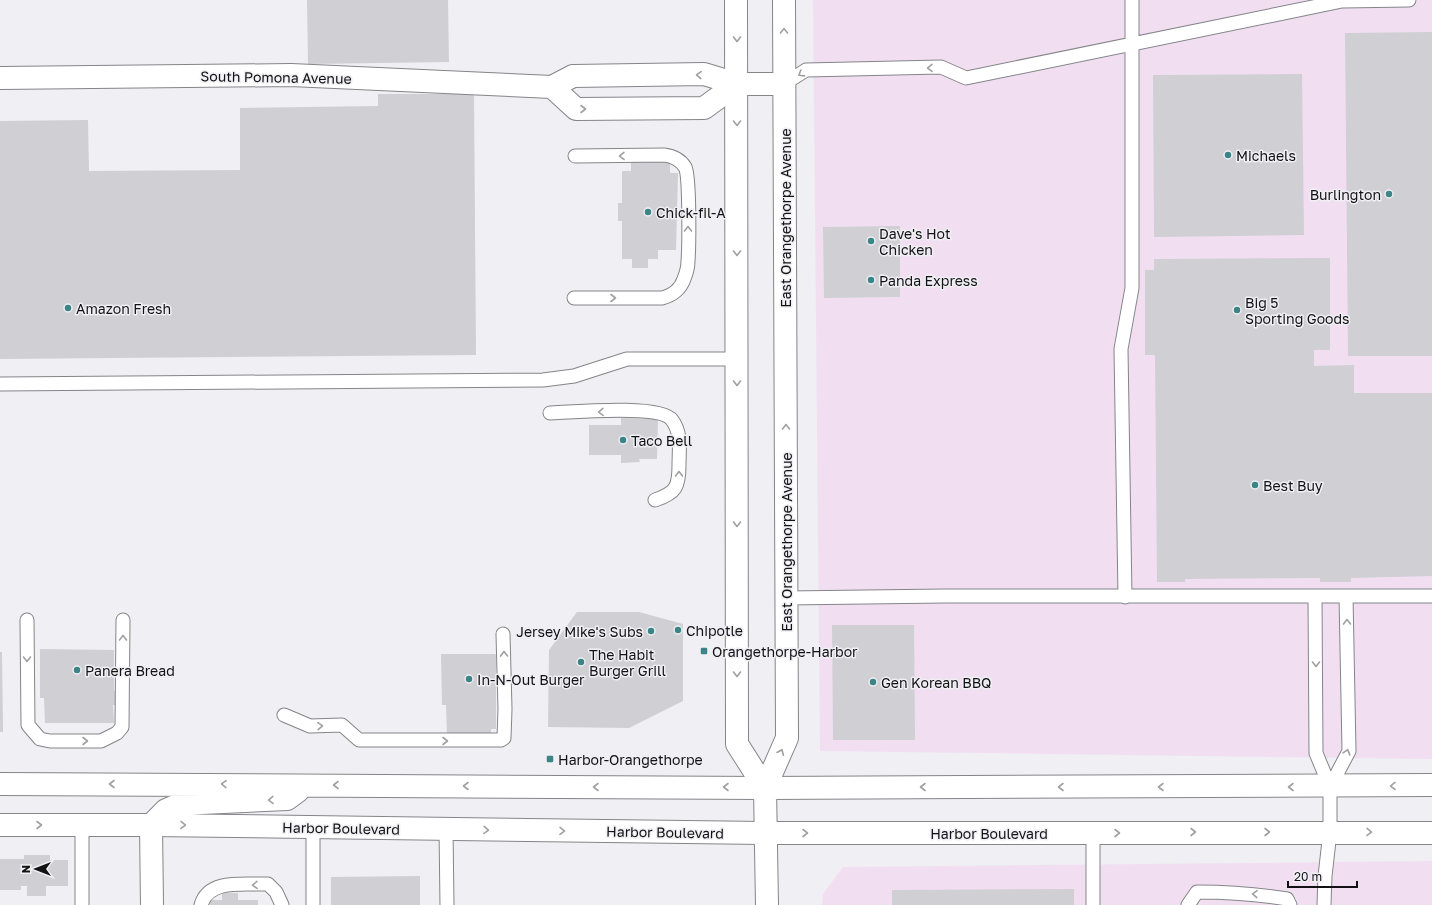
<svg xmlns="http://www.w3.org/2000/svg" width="1432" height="905" viewBox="0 0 1432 905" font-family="'Golos Text',sans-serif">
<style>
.commercial{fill:#f1dff1}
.building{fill:#cfcfd4}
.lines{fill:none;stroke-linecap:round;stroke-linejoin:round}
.lane-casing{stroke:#848589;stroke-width:15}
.street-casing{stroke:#848589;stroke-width:24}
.primary-casing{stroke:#848589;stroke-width:24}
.lane{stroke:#fff;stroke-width:13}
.street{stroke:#fff;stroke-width:22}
.primary{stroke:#fff;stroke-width:22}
.oneway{stroke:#a0a0a1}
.poi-dot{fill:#3c8587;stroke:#efeff4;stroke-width:1.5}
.labels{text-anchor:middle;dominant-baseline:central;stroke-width:3;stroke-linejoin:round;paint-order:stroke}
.street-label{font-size:14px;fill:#121214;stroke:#efeff4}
.poi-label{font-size:14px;fill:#121214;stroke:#efeff4;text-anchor:start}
</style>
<rect width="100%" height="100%" fill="#efeff4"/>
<path class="commercial" d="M813,0H1432V759L820,751Z
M1432,861V905H822L823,894L843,867Z"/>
<path class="building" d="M307,0H448L449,62L308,64Z
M1432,32V356H1348L1345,33Z
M1302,74L1304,235L1154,237L1153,75Z
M378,94H474L476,355L0,359V121L88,120L89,171L240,170V108L378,106Z
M631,162H670V173H678L676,250H658V259H648V268H632V259H622V221H618V203H622V171H631Z
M900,226V297L824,298L823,227Z
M1330,258V350H1314V366L1354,365V393H1432V576L1351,578V582H1320V578L1185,579V582H1157L1155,355H1145V270H1154V259Z
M621,418L658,419L657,459H639L640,462L621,463V455H589V425H621Z
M577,612H639L683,624V701L629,728L548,727L549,650Z
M832,625H914L915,740H833Z
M40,649L114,650V691H118L117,705H113L114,723H45L44,698H40Z
M0,652H2L3,732H0Z
M441,654H496V729H491V737H447L446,705H442Z
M24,855H50V860H68V886H46V896H27V886H21V890H0V859H24Z
M420,876V905H331V877Z
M1074,889V905H892V890Z
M222,893H238V900H258V905H210V900H222Z"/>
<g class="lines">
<g class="lane-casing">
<path id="lane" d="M784,84L806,70L941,67L966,78L1342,1L1409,0
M574,298H662C673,295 680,290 684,279C686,274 688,267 688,261C689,247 690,175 685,167C680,159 672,156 664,155L575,156
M0,384L543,380L574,376L627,359H737
M550,413C573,412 661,404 672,420C682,433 679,450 679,465C679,487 676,493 655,500
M1125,597L1121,349L1132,288V0
M1315,597L1316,753L1330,787V832L1325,876L1324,905
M787,598L945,596H1432
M27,620L28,725L40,739L50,741H101L117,733L122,727L123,620
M284,715L310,726L342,725L359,740H501L504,738L505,709L503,634
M1330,787L1349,751L1346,596
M82,825V905
M313,827V905
M446,829L447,905
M1093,833V905
M201,905C209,878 245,885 268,884L276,892L282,905
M1188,905L1197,892C1228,892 1257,894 1287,899L1290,905"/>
</g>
<g class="street-casing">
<path id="street" d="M0,78L291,75L552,87L573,76L704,74L737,84H784
M552,87L576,109L704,108L737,84
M151,825L152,905"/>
</g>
<g class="primary-casing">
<path id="primary" d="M736,0L737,744L765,788
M0,784L765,788L1432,785
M0,825H151L766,833H1432
M151,825L166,810L180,804L287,799L298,791
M767,905L765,788L787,738L784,0"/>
</g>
<use href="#lane" class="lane"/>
<use href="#street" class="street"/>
<use href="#primary" class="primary"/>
</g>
<defs><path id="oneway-chevron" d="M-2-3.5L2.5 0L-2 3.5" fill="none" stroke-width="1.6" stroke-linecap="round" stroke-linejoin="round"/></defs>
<g class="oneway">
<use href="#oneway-chevron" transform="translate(784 31) rotate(-90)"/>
<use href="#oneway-chevron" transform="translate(737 39) rotate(90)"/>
<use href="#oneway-chevron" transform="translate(930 68) rotate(179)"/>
<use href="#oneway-chevron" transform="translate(801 74) rotate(148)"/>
<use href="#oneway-chevron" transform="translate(699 75) rotate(-178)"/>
<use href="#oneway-chevron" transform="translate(583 109)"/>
<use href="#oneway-chevron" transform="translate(737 123) rotate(90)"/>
<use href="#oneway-chevron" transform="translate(622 156) rotate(179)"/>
<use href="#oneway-chevron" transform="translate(688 229) rotate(-90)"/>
<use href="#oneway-chevron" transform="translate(737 253) rotate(90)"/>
<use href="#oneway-chevron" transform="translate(613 298)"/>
<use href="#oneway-chevron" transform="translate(737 383) rotate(90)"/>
<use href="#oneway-chevron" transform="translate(601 412) rotate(178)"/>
<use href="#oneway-chevron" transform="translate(786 427) rotate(-90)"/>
<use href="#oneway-chevron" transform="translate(679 474) rotate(-89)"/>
<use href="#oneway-chevron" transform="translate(737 524) rotate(90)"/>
<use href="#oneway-chevron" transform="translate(1347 622) rotate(-91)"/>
<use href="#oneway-chevron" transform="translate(123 638) rotate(-90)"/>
<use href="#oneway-chevron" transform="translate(504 654) rotate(-91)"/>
<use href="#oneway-chevron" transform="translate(27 659) rotate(90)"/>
<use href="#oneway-chevron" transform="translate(1316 664) rotate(90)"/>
<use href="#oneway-chevron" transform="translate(737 674) rotate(90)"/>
<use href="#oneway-chevron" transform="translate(320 726) rotate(-2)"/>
<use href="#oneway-chevron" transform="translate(85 741)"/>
<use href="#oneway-chevron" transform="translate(445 741)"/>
<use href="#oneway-chevron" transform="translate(781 752) rotate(-67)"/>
<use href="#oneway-chevron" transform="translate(1347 752) rotate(-74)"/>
<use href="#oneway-chevron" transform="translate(112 784) rotate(180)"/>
<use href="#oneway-chevron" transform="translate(224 784) rotate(-179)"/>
<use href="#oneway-chevron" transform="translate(336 785) rotate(-180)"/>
<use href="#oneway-chevron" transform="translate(466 786) rotate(-180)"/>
<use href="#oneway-chevron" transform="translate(1393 786) rotate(179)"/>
<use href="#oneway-chevron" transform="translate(596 787) rotate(-180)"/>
<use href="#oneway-chevron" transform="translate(726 787) rotate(-180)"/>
<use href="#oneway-chevron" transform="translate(923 787) rotate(180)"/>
<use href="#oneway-chevron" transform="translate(1061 787) rotate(180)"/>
<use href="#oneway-chevron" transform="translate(1161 787) rotate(180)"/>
<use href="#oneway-chevron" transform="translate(1291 787) rotate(180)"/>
<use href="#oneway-chevron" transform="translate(271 800) rotate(178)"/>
<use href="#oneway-chevron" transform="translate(39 825)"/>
<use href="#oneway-chevron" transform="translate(183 825) rotate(1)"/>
<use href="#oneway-chevron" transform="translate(486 830) rotate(1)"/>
<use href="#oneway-chevron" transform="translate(562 831) rotate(1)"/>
<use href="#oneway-chevron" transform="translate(1193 832)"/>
<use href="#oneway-chevron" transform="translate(1267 832)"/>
<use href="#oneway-chevron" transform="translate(1369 832) rotate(1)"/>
<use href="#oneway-chevron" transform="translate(805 833)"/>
<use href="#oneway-chevron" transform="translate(1117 833)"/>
<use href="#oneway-chevron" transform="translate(255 885) rotate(179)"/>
<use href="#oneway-chevron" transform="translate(1255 894) rotate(-177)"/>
</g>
<g class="poi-dot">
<circle cx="1228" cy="155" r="4"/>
<circle cx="1389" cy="194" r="4"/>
<circle cx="648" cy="212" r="4"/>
<circle cx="871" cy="241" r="4"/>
<circle cx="871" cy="280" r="4"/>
<circle cx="68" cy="308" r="4"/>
<circle cx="1237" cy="310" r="4"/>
<circle cx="623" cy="440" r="4"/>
<circle cx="1255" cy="485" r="4"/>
<circle cx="678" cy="630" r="4"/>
<circle cx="651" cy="631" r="4"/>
<rect x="700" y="647" width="8" height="8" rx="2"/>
<circle cx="581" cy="662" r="4"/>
<circle cx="77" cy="670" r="4"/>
<circle cx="469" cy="679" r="4"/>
<circle cx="873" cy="682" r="4"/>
<rect x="546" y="755" width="8" height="8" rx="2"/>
</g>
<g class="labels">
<g class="street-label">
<text transform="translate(276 77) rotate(1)">South Pomona Avenue</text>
<text transform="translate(785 218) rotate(-90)">East Orangethorpe Avenue</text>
<text transform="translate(786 542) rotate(-90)">East Orangethorpe Avenue</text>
<text transform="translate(341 828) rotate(1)">Harbor Boulevard</text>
<text transform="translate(665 832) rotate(1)">Harbor Boulevard</text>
<text x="989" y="833">Harbor Boulevard</text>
</g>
<g class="poi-label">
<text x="1236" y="155">Michaels</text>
<text x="1381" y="194" text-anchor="end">Burlington</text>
<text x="656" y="212">Chick-fil-A</text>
<text x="879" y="233">Dave's Hot<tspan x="879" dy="16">Chicken</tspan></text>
<text x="879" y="280">Panda Express</text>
<text x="1245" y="302">Big 5<tspan x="1245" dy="16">Sporting Goods</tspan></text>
<text x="76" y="308">Amazon Fresh</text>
<text x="631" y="440">Taco Bell</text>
<text x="1263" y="485">Best Buy</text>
<text x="686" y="630">Chipotle</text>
<text x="643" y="631" text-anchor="end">Jersey Mike's Subs</text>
<text x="712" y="651">Orangethorpe-Harbor</text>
<text x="589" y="654">The Habit<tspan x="589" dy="16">Burger Grill</tspan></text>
<text x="85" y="670">Panera Bread</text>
<text x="477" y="679">In-N-Out Burger</text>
<text x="881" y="682">Gen Korean BBQ</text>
<text x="558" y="759">Harbor-Orangethorpe</text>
</g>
</g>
<g transform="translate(36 869) rotate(270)" stroke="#efeff4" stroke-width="3" paint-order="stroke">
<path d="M0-3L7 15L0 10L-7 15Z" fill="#121214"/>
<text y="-6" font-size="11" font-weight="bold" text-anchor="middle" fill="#121214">N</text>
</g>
<path d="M1288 881v6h69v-6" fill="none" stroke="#121214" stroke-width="2"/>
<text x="1294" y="881" font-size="12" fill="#121214" stroke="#efeff4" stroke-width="3" paint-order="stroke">20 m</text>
</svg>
